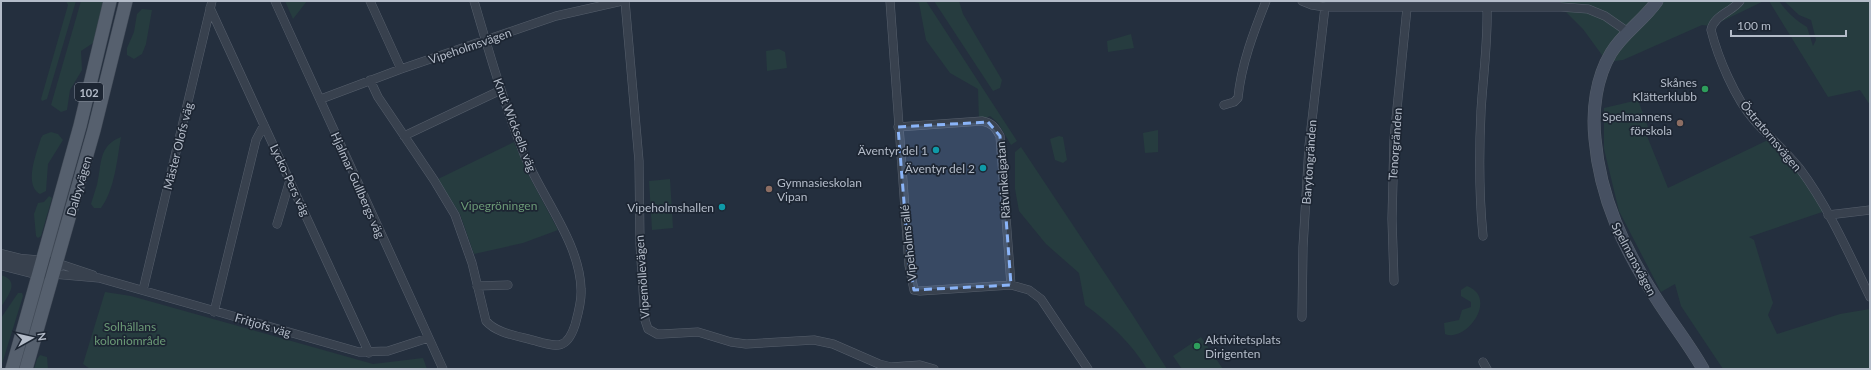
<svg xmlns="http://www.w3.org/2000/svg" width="1871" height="370" viewBox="0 0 1871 370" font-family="Lato,sans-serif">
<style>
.green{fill:#263c3f}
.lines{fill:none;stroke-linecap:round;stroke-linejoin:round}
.minor-casing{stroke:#565f6c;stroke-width:9}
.tertiary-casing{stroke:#565f6c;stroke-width:12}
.secondary-casing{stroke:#565f6c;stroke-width:13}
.primary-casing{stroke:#414a57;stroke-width:14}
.minor{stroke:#38414e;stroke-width:8}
.tertiary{stroke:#38414e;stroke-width:11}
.secondary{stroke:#465061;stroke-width:12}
.primary{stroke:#56606e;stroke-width:13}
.marked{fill:#8ab4f8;fill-opacity:0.2;stroke:#8ab4f8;stroke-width:3;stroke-dasharray:8 5;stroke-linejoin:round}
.leisure-dot{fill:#2e9e5b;stroke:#1d2633;stroke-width:1.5}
.education-dot{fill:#8d6e63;stroke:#1d2633;stroke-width:1.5}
.culture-dot{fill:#0f9aa8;stroke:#1d2633;stroke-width:1.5}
.labels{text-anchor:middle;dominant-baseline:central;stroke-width:3.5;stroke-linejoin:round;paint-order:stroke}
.shield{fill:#1d2633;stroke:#878f9c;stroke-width:1}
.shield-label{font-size:11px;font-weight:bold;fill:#b4bcc9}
.street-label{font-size:12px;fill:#b4bcc9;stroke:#1d2633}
.poi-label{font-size:12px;fill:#b4bcc9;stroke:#1d2633;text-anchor:end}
.park-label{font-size:12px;fill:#6b9a76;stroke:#1d2633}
</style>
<rect width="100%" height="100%" fill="#242f3e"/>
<path class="green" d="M66,1H76L47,99L42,101L41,99L68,5Z
M81,1H104L97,37L93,43L81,51L82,70L70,90L67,110L61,112L51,105Z
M285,1H307L293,19Z
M909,1H926L1017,141L1011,145L998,123L990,116L979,122L978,89L950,73L926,40L919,3Z
M934,1H959L963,14L1002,80L1000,88L993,91Z
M1561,1H1764L1712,26L1702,25L1623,60L1607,62L1583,29L1561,7Z
M1769,1H1779C1787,12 1795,20 1807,27L1813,46L1816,40L1811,20L1799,15L1784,1H1870V105L1860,90L1828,97Z
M142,9L152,10L146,44L142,54L134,59L127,55V48L134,32L137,14Z
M1131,34L1134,48L1108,52L1107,41Z
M779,49L785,52L787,68L767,71L766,51Z
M1638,100L1651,135L1647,136L1668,188L1772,138L1785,151L1825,211L1749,237L1754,240L1773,303L1768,315L1777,334L1840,314L1870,309V369H1723L1681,306L1675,284L1661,292L1619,211L1604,149V108Z
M1158,130V152L1145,153L1143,133Z
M51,132L58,134L63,140L48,164L46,191L40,194C23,185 37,152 41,138L43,135Z
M1059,136L1063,137L1067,160L1063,163L1055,160L1050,139Z
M121,137C117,159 115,189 101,208H94L91,204C93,197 95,191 97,185C102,164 98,146 121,137Z
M514,142L529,176L558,230L523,243L474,254L460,214L438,179Z
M1021,147L1132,314L1167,369H1147C1132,344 1109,322 1085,305L1079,273L1046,244L1019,211L1015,189V152Z
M670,179L673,228L652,230L649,181Z
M49,196L52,198L41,236L38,238L36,236L34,214L38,203L44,202Z
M1,275C20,281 9,294 1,307Z
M1467,286C1499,298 1466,343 1445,334L1444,323L1459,320L1462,310L1471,307V302L1461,296V290Z
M105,292L131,296L373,364L423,358L427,369H90L83,364Z
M18,293H22L23,296L1,367V318Z
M1201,337L1223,369H1182L1173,356Z
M40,355L47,357L48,369H34L37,359Z"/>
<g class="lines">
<g class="minor-casing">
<path id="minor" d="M275,1L443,369
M370,1L401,69
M625,1L639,161L640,244L645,320L648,329L657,334H662L698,332L731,342L746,344L814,340L833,344L879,364L891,367L920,365L934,369
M890,1L909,265L914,290L920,291L1011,285L1029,290L1041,299L1088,369
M1302,1L1312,5L1325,7H1561L1588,9L1605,16L1628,32
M1740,1C1732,12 1714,15 1711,30C1718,58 1735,98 1754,120C1769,137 1786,151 1800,169C1829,208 1849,254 1870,297
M210,8L369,353
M370,80L378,97L434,180L455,215L472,263L486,321C497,334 520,336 536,341C557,347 567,350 575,325C578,314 582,301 581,289C580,243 541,196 524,154C504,104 489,52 474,1
M321,99L401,69L556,16L622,1
M1224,105L1234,102L1238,98C1241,65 1254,31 1266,1
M898,127L982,121C992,123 995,127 1000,136L1011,285
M404,136L501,90
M1828,215L1870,210
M277,224L290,180
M1483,236C1479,195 1479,153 1481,111C1483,77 1488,42 1487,8
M57,263L93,275
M53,274L99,278L359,352L388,351L428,338
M1394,281L1392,219L1394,139L1407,8
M477,286L508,285
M143,290L212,1
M214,312L256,140L264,125
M1302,317L1303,247L1309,146L1325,7
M1483,362L1487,369"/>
</g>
<g class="tertiary-casing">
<path id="tertiary" d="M1,255L21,260L57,263
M1,264L32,272L47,273"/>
</g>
<g class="secondary-casing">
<path id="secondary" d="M1657,1C1644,20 1623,33 1611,53C1596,78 1592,110 1595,139C1600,198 1624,249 1656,298C1671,322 1689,344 1703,369"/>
</g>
<g class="primary-casing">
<path id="primary" d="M12,369L80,126L110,1
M26,369L94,130L126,1"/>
</g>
<use href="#minor" class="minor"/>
<use href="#tertiary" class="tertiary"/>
<use href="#secondary" class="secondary"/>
<use href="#primary" class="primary"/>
</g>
<path class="marked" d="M988,122L1000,136L1011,285L914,290L909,265L898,127Z"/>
<g class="leisure-dot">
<circle cx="1705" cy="89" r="4"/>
<circle cx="1197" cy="346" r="4"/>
</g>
<g class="education-dot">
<circle cx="1680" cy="123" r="4"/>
<circle cx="769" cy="189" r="4"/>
</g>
<g class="culture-dot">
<circle cx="936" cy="150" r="4"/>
<circle cx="983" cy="168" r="4"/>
<circle cx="722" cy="207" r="4"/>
</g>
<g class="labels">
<rect class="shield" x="75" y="83" width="28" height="18" rx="3"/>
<g class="shield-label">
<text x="89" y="92">102</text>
</g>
<g class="street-label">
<text transform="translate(470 46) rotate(-19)">Vipeholmsvägen</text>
<text transform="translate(515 125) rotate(69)">Knut Wicksells väg</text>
<text transform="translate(1771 136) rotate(50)">Östratornsvägen</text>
<text transform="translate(1395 144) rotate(-86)">Tenorgränden</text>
<text transform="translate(178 146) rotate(-76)">Mäster Olofs väg</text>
<text transform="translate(1309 162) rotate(-86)">Barytongränden</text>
<text transform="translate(290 180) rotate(65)">Lycko-Pers väg</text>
<text transform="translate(1003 180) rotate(-94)">Rätvinkelgatan</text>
<text transform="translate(358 185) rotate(66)">Hjalmar Gullbergs väg</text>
<text transform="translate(79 186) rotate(-74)">Dalbyvägen</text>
<text transform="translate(908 243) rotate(-96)">Vipeholms allé</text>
<text transform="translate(1634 259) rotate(62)">Spelmansvägen</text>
<text transform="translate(642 277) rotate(-94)">Vipemöllevägen</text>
<text transform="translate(263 325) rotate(16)">Fritjofs väg</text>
</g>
<g class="poi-label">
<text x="1697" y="82">Skånes<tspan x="1697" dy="14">Klätterklubb</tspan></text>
<text x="1672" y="116">Spelmannens<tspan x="1672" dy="14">förskola</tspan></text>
<text x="928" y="150">Äventyr del 1</text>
<text x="975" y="168">Äventyr del 2</text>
<text x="777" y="182" text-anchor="start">Gymnasieskolan<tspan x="777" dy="14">Vipan</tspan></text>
<text x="714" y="207">Vipeholmshallen</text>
<text x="1205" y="339" text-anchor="start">Aktivitetsplats<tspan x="1205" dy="14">Dirigenten</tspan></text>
</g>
<g class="park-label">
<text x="499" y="205">Vipegröningen</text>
<text x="130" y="326">Solhällans<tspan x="130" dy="14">koloniområde</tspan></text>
</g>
</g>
<rect width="1871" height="370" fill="none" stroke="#b4bcc9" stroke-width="4"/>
<g transform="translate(32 338) rotate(82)" stroke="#1d2633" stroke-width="3" paint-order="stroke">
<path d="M0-3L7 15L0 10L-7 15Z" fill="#b4bcc9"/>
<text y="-6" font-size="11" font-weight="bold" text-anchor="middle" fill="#b4bcc9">N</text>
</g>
<path d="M1731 30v6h115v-6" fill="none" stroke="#b4bcc9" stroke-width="2"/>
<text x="1737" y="30" font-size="12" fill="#b4bcc9" stroke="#1d2633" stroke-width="3" paint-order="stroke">100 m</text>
</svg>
